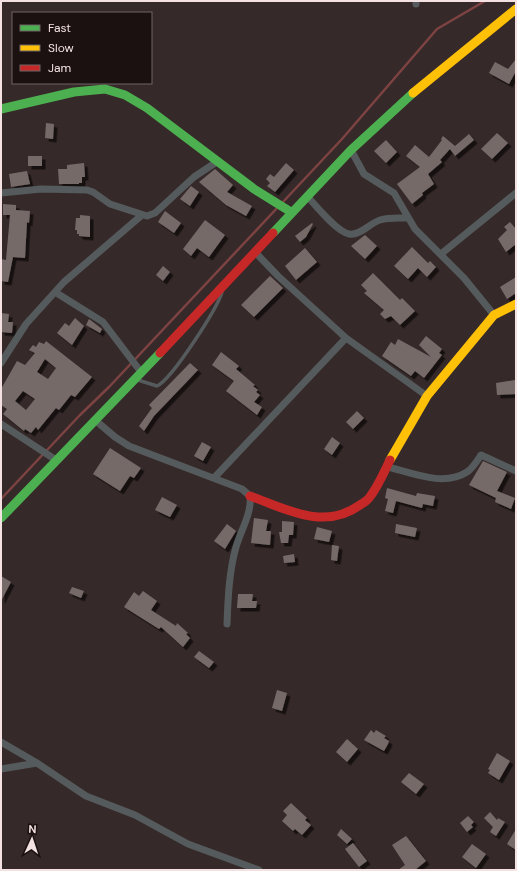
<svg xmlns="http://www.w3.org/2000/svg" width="517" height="871" viewBox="0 0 517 871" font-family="'DM Sans',sans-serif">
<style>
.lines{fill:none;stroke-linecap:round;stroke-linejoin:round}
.stream{stroke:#7c4342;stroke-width:2.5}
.building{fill:#766a69;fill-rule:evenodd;filter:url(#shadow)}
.lane{stroke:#555b5c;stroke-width:3.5}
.street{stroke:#555b5c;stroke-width:7}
.fast{stroke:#4caf50;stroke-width:9}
.slow{stroke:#ffc107;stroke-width:9}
.jam{stroke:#c62828;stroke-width:9}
</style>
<defs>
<filter id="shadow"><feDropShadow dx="3.5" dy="3.5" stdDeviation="0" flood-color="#0009"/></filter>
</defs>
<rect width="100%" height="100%" fill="#362929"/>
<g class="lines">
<path class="stream" d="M282,203L342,139L437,29L485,1
M1,499L80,415L109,387L279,206"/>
</g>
<path class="building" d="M516,59V71L509,84L489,73L495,62L508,69Z
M46,123L54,124L53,139L45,138Z
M497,133L508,143L492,159L481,149Z
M469,134L474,140L455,156L450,149L440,160L442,162L428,174L434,184L422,193L423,195L412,204L397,184L420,167L406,156L415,145L429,157L442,140L441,139L443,136L455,146Z
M386,140L397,152L386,163L374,151Z
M28,156H42V166H28Z
M84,163L85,177H82V183H79V184H59L58,169H67V165Z
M286,163L294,170L275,192L267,186L270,183L266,179L270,174L274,177Z
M215,169L233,185L227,192L252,206L246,216L226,205L199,182Z
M27,171L30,184L11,187L9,174Z
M191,186L199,192L190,206L180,199Z
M3,204L16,205V210L30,211L29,223L27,222L25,258L13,257L8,282L1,281V259L6,260L10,215H3Z
M165,211L181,223L174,233L158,222Z
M80,215L90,216V237L79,236V234H77V230H75L76,218H80Z
M205,220L225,235L209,257L197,248L191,256L183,249Z
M510,222L516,229V244L506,252L498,239L507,230L504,227Z
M312,223L313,224L306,237L300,242L295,236Z
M365,235L377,246L365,259L351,246Z
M412,247L428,263L430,261L436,267L427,277L418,268L408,279L394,266Z
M305,248L317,262L296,280L285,266Z
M163,266L170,272L163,281L156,275Z
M373,273L400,300L402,298L415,311L400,325L391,316L385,319L380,314L384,310L364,293L367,291L361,285Z
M270,276L283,288L254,317L241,305Z
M516,277V293L507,299L500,287Z
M1,313L9,314L8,322H13L12,333L1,332Z
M75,318L84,326L72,345L57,333L65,323L69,326Z
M89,319L102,329L100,333L86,325Z
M426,336L442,349L439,353L442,355L424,378L415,371L411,376L382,356L391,342L395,345L398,339L431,357L419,345Z
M46,341L92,377L75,397L71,395L59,410L56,408L38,430L36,427L31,433L25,429L24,431L3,414L7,409L1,405V389L17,361L25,365L35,353L29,350L33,345L36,347L39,342L44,344ZM45,359L56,368L48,379L37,372ZM23,391L35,399L26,410L15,401Z
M221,352L239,366L236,369L255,385L253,386L258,390L256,392L260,395L254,402L262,407L257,415L226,391L234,381L212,365Z
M190,363L198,370L154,416L144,431L139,426L152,408L149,405Z
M515,380L516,394L497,395L496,383Z
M357,411L364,418L353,429L346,422Z
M332,437L340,443L332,455L324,449Z
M202,442L211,447L203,461L194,456Z
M110,448L141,468L134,478L130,476L120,491L93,474Z
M483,461L507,472L497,491L515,498L511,509L495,502L496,498L469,485Z
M387,488L416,496L417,493L435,496L433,506L423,504L422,508L396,501L393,513L385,511L388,499L385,498Z
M162,497L177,505L170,517L155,510Z
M254,518L268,520L266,531H271L270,545L251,543Z
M282,521L294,522L293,535H289L288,543H281L279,532H282Z
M227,524L236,531L225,549L214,541Z
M396,524L417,528L415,537L395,533Z
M317,527L332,531L329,542L314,539Z
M332,545L339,546L337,561L331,560Z
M294,554L295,562L284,563L283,556Z
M1,576L11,582L1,601Z
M72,587L84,591L81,598L69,593Z
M143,591L157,601L151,610L176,626L177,623L188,633L186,634L190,638L183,647L161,627L159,629L124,607L134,592L139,596Z
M238,594H253L252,601H257L256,608H237Z
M199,651L214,662L209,668L194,657Z
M277,690L287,693L282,711L272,708Z
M371,730L374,733L376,730L386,736L384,738L389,741L388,744L384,751L364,740Z
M347,739L358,749L347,762L336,752Z
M497,753L510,761L499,780L488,773L490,770L488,769Z
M409,773L424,784L416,794L401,782Z
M291,803L307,818L305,820L311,825L302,835L295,829L293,831L282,821L287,815L283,811Z
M490,812L497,820L498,818L505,822L496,836L490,832L493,827L484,818Z
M468,816L474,822L471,825L473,827L467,832L460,823Z
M341,829L352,839L347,844L337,835Z
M516,829V850L507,844Z
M406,836L426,861L415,870H398L405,865L392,845Z
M353,843L367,861L359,867L345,849Z
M472,844L486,854L476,868L462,857Z"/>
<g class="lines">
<path class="lane" d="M138,380L157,386C172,379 217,309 222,292"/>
<path class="street" d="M416,1V4
M351,150L364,174L394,193L415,229L464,278L494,315
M1,193L41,189L87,190L93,192L110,204L147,216L155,213L194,177L218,161
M307,196C316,206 337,232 349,234C360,236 370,223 380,220C389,217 399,218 408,218
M255,252L278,276L346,338L427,396
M441,254L516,193
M55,292L103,322L141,372
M1,363L26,324L64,282L142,215
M95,420L115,437L129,446L242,489L250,496C252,513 241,530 236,547C229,572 228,598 227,624
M1,424L56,460
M388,467C412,473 444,487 467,472C473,468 477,461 481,455L516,471
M214,478L346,338
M1,742L37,763L86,796L135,815L188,844L259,870
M1,769L37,763"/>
<path class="fast" d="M1,109L74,92L105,89L125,95L147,108L254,189L291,212
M273,233L351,150L413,93
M1,518L160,353"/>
<path class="slow" d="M413,93L516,9
M390,460L427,396L494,315L516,304"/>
<path class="jam" d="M160,353L273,233
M250,496C286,509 324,531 360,505C363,503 367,501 369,498C378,487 384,472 390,460"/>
</g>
<rect width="517" height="871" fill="none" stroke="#f3e2e1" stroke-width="4"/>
<rect x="12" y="12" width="140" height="72" fill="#1b1110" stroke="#716564"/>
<rect x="20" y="25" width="20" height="6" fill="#4caf50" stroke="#716564"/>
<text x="48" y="32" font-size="12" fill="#f3e2e1">Fast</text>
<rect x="20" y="45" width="20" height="6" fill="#ffc107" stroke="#716564"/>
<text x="48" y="52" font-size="12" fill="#f3e2e1">Slow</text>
<rect x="20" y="65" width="20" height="6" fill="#c62828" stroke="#716564"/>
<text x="48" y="72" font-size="12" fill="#f3e2e1">Jam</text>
<g transform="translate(32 839) rotate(3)" stroke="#1b1110" stroke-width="3" paint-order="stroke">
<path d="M0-3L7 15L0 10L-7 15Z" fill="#f3e2e1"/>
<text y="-6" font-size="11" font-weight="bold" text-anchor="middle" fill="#f3e2e1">N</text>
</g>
</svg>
